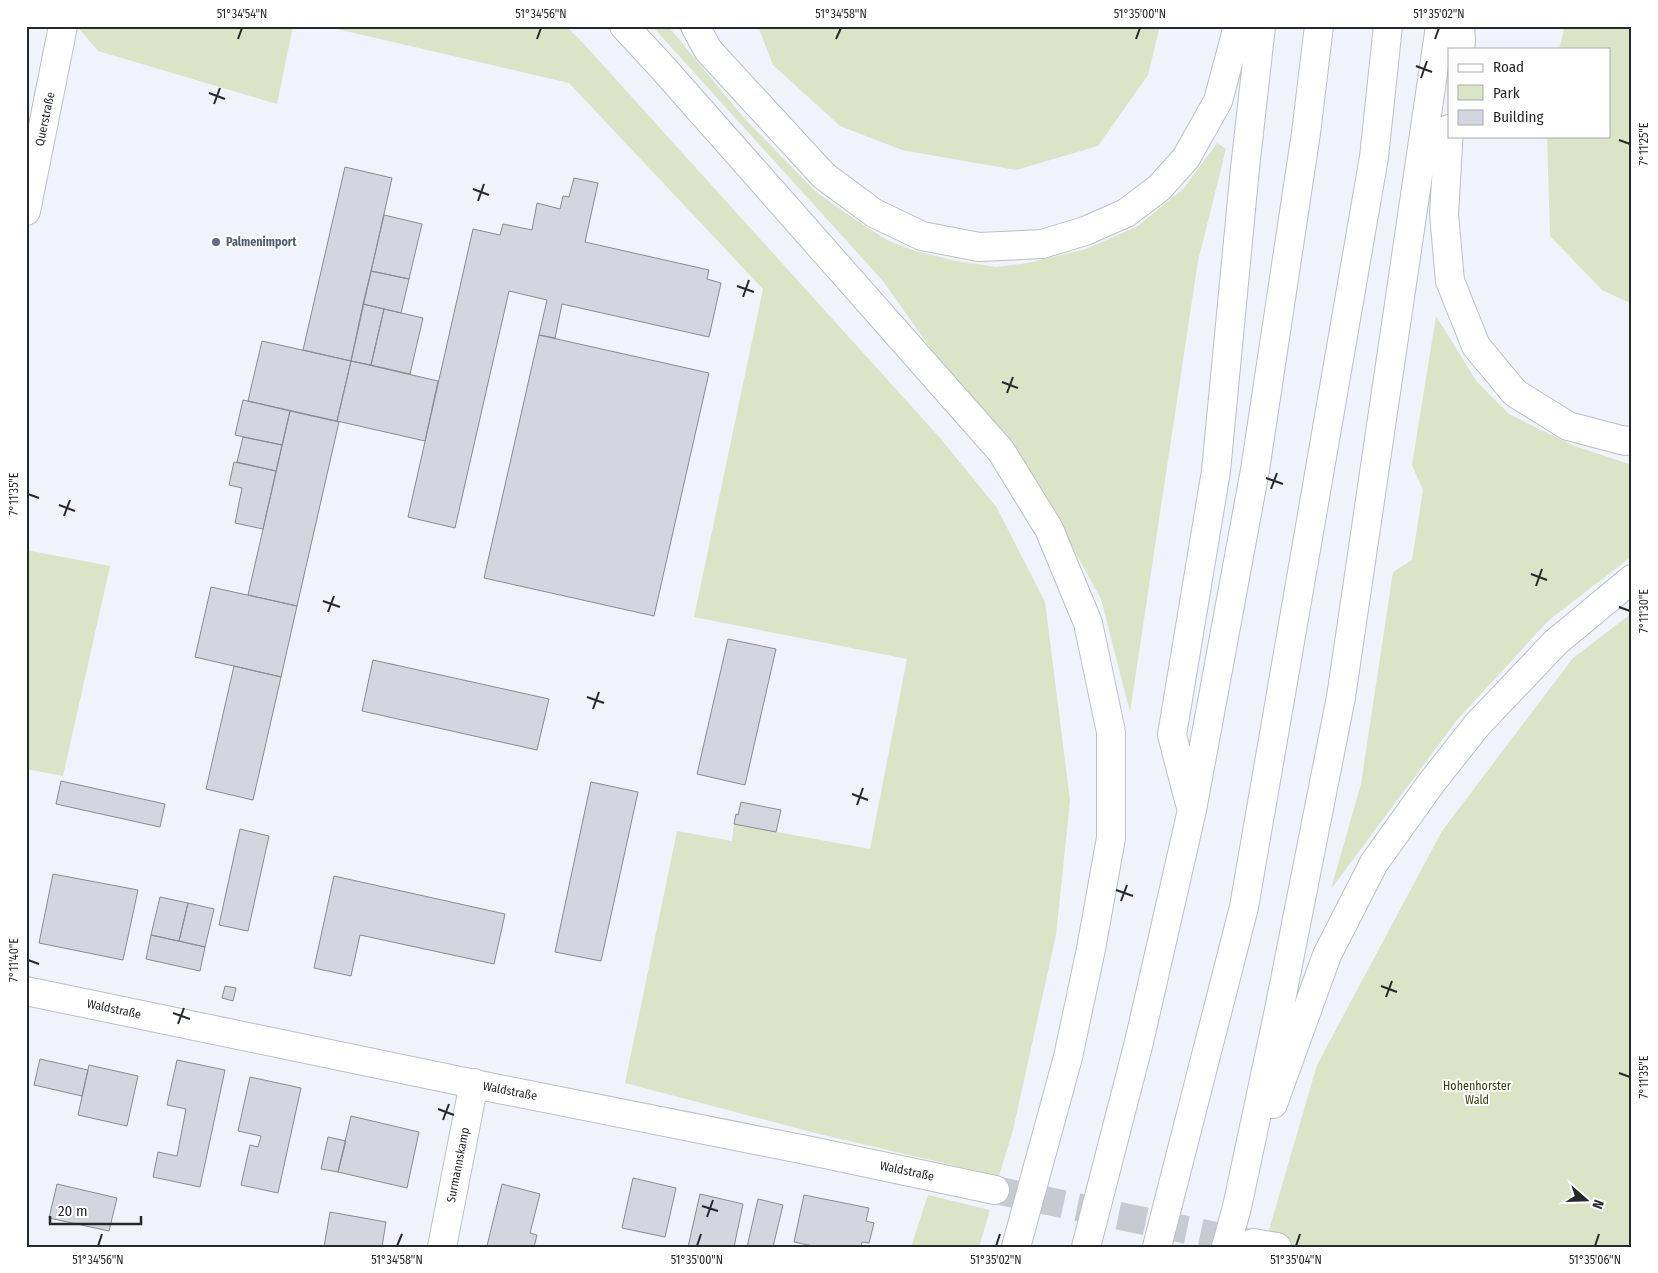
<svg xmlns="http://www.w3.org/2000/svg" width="1658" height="1273" viewBox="0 0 1658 1273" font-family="'Fira Sans Condensed',sans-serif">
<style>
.green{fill:#dbe4c6}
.building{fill:#d3d6de;stroke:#888b92}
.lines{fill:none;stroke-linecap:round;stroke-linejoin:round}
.street-tunnel{stroke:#c8cad1;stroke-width:28;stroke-dasharray:28 14;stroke-linecap:butt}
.street-casing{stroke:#bbbfc6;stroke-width:30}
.highway-casing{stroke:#bbbfc6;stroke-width:30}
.path{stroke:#b1b3ba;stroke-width:3;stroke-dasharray:2.5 4;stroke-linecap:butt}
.street{stroke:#fff;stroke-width:28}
.highway{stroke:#fff;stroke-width:28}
.ticks{fill:none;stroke:#27282b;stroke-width:2}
.service-dot{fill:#5c6f8a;stroke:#fff;stroke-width:2}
.labels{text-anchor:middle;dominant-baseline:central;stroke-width:4;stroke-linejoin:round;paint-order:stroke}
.street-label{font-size:12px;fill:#27282b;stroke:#fff}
.service-label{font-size:12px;font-weight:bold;fill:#4e5e75;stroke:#fff;text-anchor:start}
.park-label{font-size:12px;fill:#344008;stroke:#fff}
.neatline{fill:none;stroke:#27282b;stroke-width:2}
.ticks-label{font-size:12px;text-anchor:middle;fill:#27282b}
</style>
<rect width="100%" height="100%" fill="#f0f3fb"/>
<path class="green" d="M77,26H293L277,104L98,51Z
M324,26H566L583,43L941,439L997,508L1045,602L1070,801L1056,935L1013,1130L999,1176L815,1133L625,1083L677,831L732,841L734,824L870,849L907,659L694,617L763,289L569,83Z
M652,26H668L744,118L816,192L863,225L889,241L915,251L956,261L996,267L1027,263L1086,249L1138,226L1184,188L1217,143L1226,149L1198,261L1130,712L1101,599L1033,475L936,356L883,281Z
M758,26H1160L1148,75L1098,146L1016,170L902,150L840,126L773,65Z
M1565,26H1632V304L1602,290L1550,236L1547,136H1609V49H1559Z
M1436,316L1477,382L1509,414L1572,445L1632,465V556L1548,621L1457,720L1331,889L1361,784L1393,572L1412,560L1423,490L1412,465Z
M26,550L110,566L63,776L26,769Z
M1632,613V1247H1264L1317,1065L1442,831L1573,658Z
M928,1195L990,1210L979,1247H911Z"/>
<path class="building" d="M345,167L392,178L351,361L303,350Z
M574,178L598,183L585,242L709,270L707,279L721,283L709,337L562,304L555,338L539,335L547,300L509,291L455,528L408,517L473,229L500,235L503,224L532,230L537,203L560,209L563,196L569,197Z
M384,215L422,224L409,279L371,271Z
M371,271L409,279L401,313L363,304Z
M363,304L384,309L371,365L351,361Z
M384,309L423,318L410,374L371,365Z
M539,335L709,373L654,616L484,578Z
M262,341L351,361L337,421L248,401Z
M351,361L438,381L425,441L337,421Z
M243,400L290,411L282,445L235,435Z
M290,411L339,422L297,606L248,595Z
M243,437L282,445L276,471L237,462Z
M234,462L276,471L263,529L235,523L242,488L229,485Z
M211,587L297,606L281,677L195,657Z
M728,639L776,649L745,785L697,774Z
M373,660L549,699L537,750L362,711Z
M234,666L281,677L253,800L206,789Z
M61,781L165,804L160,827L56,804Z
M591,782L638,792L601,961L555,952Z
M741,802L781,810L776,832L734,824L736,814L738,815Z
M240,829L269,836L248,931L219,925Z
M53,874L138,890L123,960L39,943Z
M334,876L505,914L494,964L360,935L351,976L314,968Z
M160,897L188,903L179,941L151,935Z
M188,903L214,909L205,947L179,941Z
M151,935L205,947L200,971L146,959Z
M225,986L236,988L233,1001L222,998Z
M40,1059L88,1070L82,1096L34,1085Z
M177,1060L225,1070L200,1187L153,1177L158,1152L177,1156L186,1109L167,1105Z
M89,1065L138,1076L127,1126L78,1115Z
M250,1077L301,1088L278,1193L241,1185L250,1145L258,1147L261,1136L238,1131Z
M351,1116L419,1132L407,1188L338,1172Z
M328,1137L346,1141L338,1172L321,1169Z
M633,1178L676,1188L665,1237L622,1228Z
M57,1184L117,1198L109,1231L49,1218Z
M502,1184L540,1194L530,1233L537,1235L534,1247L487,1246Z
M700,1194L743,1204L734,1247H688Z
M804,1195L869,1208L866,1221L874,1223L869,1243L862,1242L861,1247H818L794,1242Z
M758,1199L783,1205L773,1247H747Z
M330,1212L386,1222L382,1247H324Z"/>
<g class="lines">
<path class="street-tunnel" d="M995,1190L1250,1243"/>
<g class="street-casing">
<path id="street" d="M26,211L63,26
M26,991L484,1086L811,1151L995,1190
M1253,1243L1277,1247
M442,1247L474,1083"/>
</g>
<g class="highway-casing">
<path id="highway" d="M624,26L662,67L1001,451L1049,529L1088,623L1111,732V838L1091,949L1068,1057L1016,1247
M695,26L708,50L824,176L874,213L922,236L979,247L1042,244L1085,231L1126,213L1159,188L1186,158L1218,101L1238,26
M1460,26L1461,40L1460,49
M1449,129L1444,214L1450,281L1476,346L1515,393L1568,426L1625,441L1632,440
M1190,804L1172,735L1216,471L1245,168L1261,26
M1273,1104L1327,955L1374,863L1432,782L1477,725L1556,642L1632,579
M1086,1247L1139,1042L1192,810L1255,470L1306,133L1319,26
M1157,1247L1244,907L1374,157L1388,26
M1226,1247L1237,1207L1279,1010L1341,697L1440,26"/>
</g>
<path class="path" d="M26,31L27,26"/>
<use href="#street" class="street"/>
<use href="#highway" class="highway"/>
</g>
<path class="ticks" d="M238,39L242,28M537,39L541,28M836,39L841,28M1136,39L1140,28M1435,39L1439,28M1416,66L1432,72M1421,78L1427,61M209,93L225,99M214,104L220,88M1619,140L1630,144M473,189L489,195M478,201L484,184M737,286L754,292M743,297L749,280M1002,382L1018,388M1007,393L1013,377M1266,478L1283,484M1271,489L1277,473M28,494L39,498M59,505L75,511M64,516L70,500M1531,574L1547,580M1536,586L1542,569M323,601L340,607M1619,607L1630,611M328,612L334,596M587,697L604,703M593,709L599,692M852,794L868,800M857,805L863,788M1116,890L1133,896M1121,901L1127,885M28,960L39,964M1381,986L1397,992M1386,997L1392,981M173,1013L190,1019M178,1024L184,1008M1619,1073L1630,1077M438,1109L454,1115M443,1120L449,1104M702,1206L718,1211M707,1217L713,1200M98,1246L102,1234M397,1246L402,1234M697,1246L701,1234M996,1246L1000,1234M1296,1246L1300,1234M1595,1246L1599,1234"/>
<circle class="service-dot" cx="216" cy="242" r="5"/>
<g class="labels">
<g class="street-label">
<text transform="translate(45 119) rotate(-78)">Querstraße</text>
<text transform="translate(114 1009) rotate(12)">Waldstraße</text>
<text transform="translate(510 1091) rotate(11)">Waldstraße</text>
<text transform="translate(458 1165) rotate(-79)">Surmannskamp</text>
<text transform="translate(907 1171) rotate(12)">Waldstraße</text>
</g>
<g class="service-label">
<text x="226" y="242">Palmenimport</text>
</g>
<g class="park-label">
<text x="1477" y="1086">Hohenhorster<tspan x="1477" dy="14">Wald</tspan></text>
</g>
</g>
<rect width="1658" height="1273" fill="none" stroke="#ffffff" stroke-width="55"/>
<rect x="1448" y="48" width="162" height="90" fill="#ffffff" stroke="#a9a9aa"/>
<rect x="1458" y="64" width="25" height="8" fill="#ffffff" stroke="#a9a9aa"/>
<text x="1493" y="72" font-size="15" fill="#27282b">Road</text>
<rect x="1458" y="85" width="25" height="15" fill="#dbe4c6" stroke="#a9a9aa"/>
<text x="1493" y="98" font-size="15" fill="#27282b">Park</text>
<rect x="1458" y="110" width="25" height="15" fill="#d3d6de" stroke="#a9a9aa"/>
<text x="1493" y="122" font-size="15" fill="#27282b">Building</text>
<g transform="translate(1586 1200) rotate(110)" stroke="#ffffff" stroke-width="4" paint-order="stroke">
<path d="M0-4L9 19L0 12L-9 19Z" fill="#27282b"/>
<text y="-8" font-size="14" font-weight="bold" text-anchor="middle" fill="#27282b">N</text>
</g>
<path d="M50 1216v8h91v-8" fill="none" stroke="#27282b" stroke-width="2.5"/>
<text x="58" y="1216" font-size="15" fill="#27282b" stroke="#ffffff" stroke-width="4" paint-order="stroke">20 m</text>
<rect x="28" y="28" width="1602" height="1218" class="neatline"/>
<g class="ticks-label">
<text x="242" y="18">51°34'54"N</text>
<text x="541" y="18">51°34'56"N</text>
<text x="841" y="18">51°34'58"N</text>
<text x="1140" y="18">51°35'00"N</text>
<text x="1439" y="18">51°35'02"N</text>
<text transform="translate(1644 144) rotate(-90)" y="4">7°11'25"E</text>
<text transform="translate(14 494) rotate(-90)" y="4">7°11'35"E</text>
<text transform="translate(1644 611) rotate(-90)" y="4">7°11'30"E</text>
<text transform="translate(14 960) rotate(-90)" y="4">7°11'40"E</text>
<text transform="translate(1644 1077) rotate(-90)" y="4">7°11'35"E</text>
<text x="98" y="1264">51°34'56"N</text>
<text x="397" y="1264">51°34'58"N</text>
<text x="697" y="1264">51°35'00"N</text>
<text x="996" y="1264">51°35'02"N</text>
<text x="1296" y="1264">51°35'04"N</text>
<text x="1595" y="1264">51°35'06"N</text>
</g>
</svg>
